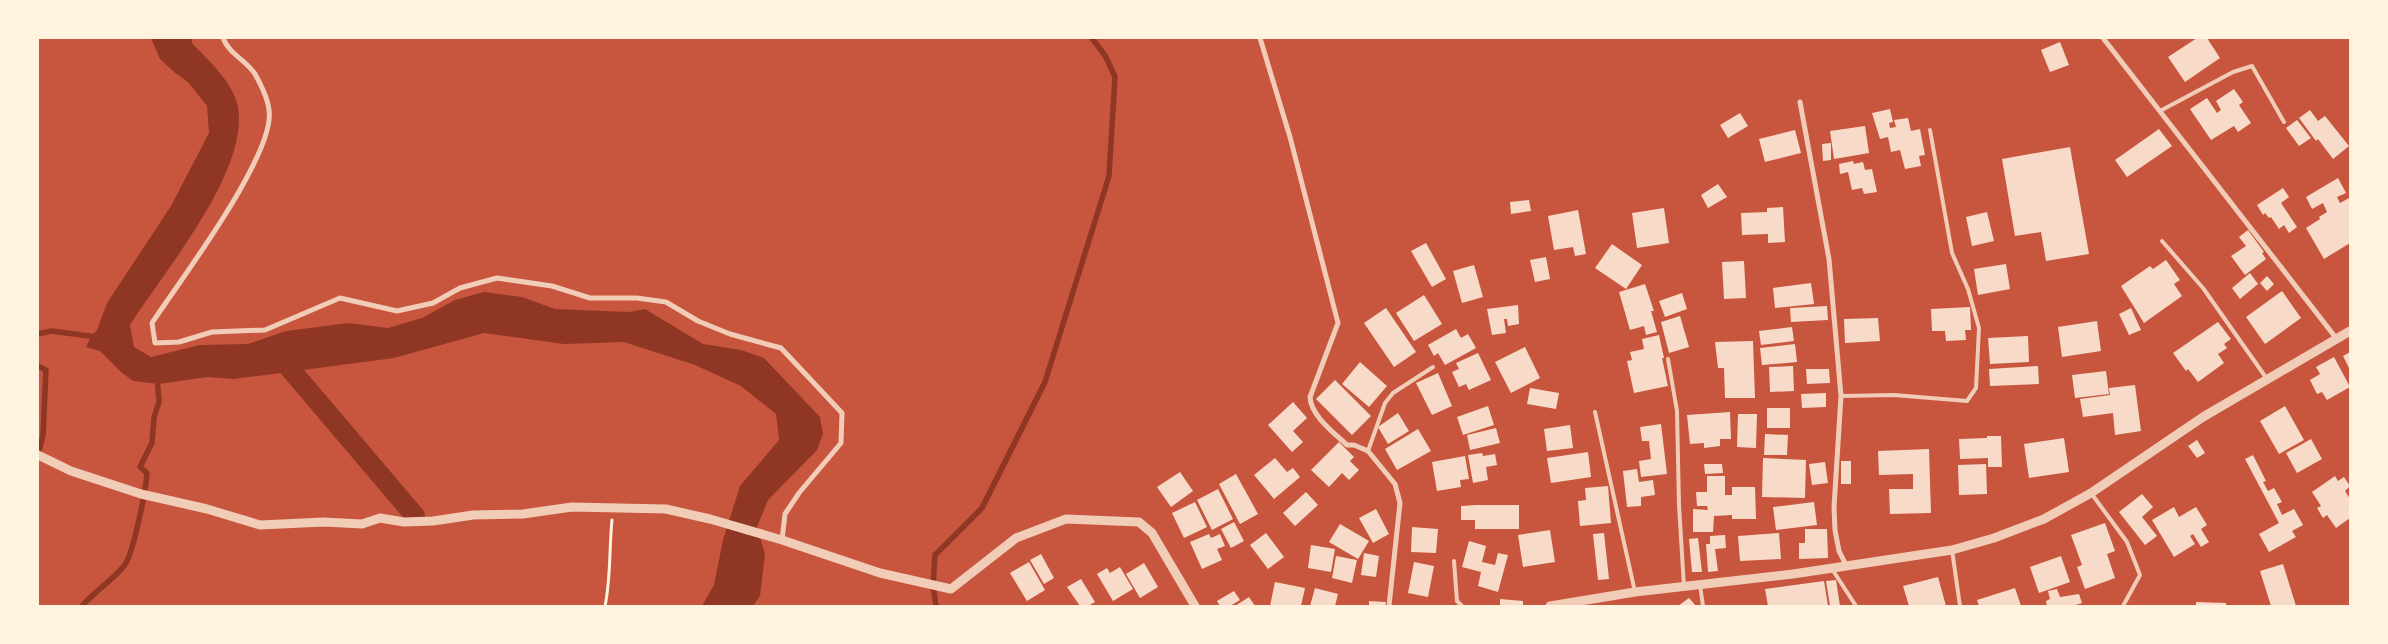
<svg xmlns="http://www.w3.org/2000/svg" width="2388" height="644" viewBox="0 0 2388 644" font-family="'Nunito Sans',sans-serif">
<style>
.water{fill:#8f3625}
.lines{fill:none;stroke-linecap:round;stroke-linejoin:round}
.stream{stroke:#8f3625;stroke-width:5.5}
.canal{stroke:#8f3625;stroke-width:20}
.building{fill:#f7dbc8}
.path{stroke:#fff3e0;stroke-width:3}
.service{stroke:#f1ccb7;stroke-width:4}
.minor{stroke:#f1ccb7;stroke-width:5}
.tertiary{stroke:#f1ccb7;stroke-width:9}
</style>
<rect width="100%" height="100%" fill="#c8553d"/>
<path class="water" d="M151,38H192V43C209,61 233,82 238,107C249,172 164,271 130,325L134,347L151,357L200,345L248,344L286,331L349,323L388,328L422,318L455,300L484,292L522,297L555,309L629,312L645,309L703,344L741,350L764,358L820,417L823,434L817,450L768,500L757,527L765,554L760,596L753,606H702L714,585L723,540L740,486L779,440L776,414L741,386L695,365L624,342L564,344L484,333L394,358L234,379L207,377L159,384L133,381L121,372L100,351L86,347L91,336L97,330L107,303L171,206L209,133L207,106L188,82L174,72L160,59Z"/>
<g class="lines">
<path class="stream" d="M38,334L51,331L97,337
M38,366L46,370L43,435L38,455
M82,606C93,593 119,575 126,563C134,549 146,490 147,473L140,467L152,443L154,417L159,402L157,377
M936,606L933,586L935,555L982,508L1045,382L1109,176L1115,77L1106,57L1092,38"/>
<path class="canal" d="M280,357L415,516"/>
</g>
<path class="building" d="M2197,38H2207L2220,58L2185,82L2168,57Z
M2060,42L2069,65L2050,72L2041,50Z
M2234,89L2243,102L2239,105L2251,123L2238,132L2234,126L2211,140L2190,109L2207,98L2217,113L2221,110L2216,101Z
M1890,109L1893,122L1889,123L1890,128L1896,127L1894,120L1908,118L1911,131L1920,129L1925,155L1919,156L1921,166L1905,169L1900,150L1891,152L1888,137L1880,139L1872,113Z
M2310,110L2318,121L2325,116L2349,146L2333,159L2318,139L2316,141L2299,118Z
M1740,113L1748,126L1728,138L1720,125Z
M2297,120L2311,138L2299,146L2286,128Z
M1865,126L1869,153L1834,159L1830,131Z
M2159,129L2172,146L2127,177L2115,160Z
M1795,130L1801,153L1765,162L1759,139Z
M1831,143V160L1823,161L1822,144Z
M2070,147L2089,254L2046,261L2041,232L2015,236L2002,159Z
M1853,161L1854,164L1863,162L1865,170L1872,169L1877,192L1864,194L1862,188L1852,190L1848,172L1840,174L1839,164Z
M2338,178L2346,193L2337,197L2340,203L2349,198L2350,201V243L2324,259L2306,228L2320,219L2319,217L2327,212L2323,203L2312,209L2306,197Z
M1718,184L1727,197L1708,208L1701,195Z
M2283,188L2289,197L2281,203L2297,227L2289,233L2284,225L2279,229L2271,217L2269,218L2265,213L2263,215L2257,205Z
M1529,200L1531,211L1511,214L1510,202Z
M1783,207L1785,242L1768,243V234L1742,235L1741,213L1767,212V208Z
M1664,208L1669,243L1637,248L1632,213Z
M1578,210L1586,254L1575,256L1573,247L1554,250L1548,216Z
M1987,212L1994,241L1972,246L1966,217Z
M2248,230L2264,252L2262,253L2266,259L2245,275L2231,256L2246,246L2239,237Z
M1426,243L1446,279L1432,287L1411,251Z
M1612,244L1642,265L1626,289L1595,268Z
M1546,257L1550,279L1535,282L1530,260Z
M2166,260L2180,280L2174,284L2182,296L2144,323L2121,286L2150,266L2153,269Z
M1744,261L1746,298L1724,299L1722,262Z
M2006,264L2010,289L1978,295L1974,269Z
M1474,265L1483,297L1462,303L1453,271Z
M2250,273L2258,284L2240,299L2232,288Z
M2267,276L2274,284L2267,291L2260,283Z
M1811,283L1814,304L1775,308L1773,288Z
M1645,284L1654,311H1651L1657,332L1646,335L1644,326L1630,330L1619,292Z
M2282,291L2301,318L2265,344L2246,317Z
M1682,293L1687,309L1665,317L1659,301Z
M1424,295L1442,324L1414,341L1396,313Z
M1518,305L1519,324L1508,326L1507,319H1504L1506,333L1492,335L1487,309Z
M1827,306L1828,320L1791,322L1790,308Z
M1970,307L1971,330H1965L1966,340L1946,341L1945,331H1932L1931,309Z
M1386,308L1416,352L1394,367L1364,323Z
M2131,308L2141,330L2129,335L2119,314Z
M1680,316L1689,347L1669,353L1661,322Z
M1878,318L1880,341L1845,343L1844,319Z
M2097,321L2101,351L2062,357L2058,327Z
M2218,322L2231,339L2224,344L2227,348L2218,354L2224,363L2198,382L2188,369L2186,371L2173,353Z
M1792,327L1794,341L1761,345L1759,331Z
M1456,329L1461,338L1468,334L1476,348L1445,365L1438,353L1434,356L1428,345Z
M1659,335L1664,358H1662L1668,386L1634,393L1627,361L1632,360L1630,352L1644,349L1642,339Z
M2028,336L2029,362L1990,364L1988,338Z
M1753,341L1755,398H1725L1724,368H1718L1715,342Z
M1795,344L1797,362L1762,365L1760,348Z
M1525,347L1540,378L1511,393L1495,362Z
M2350,352V370L2343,356Z
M1478,353L1491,380L1469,390L1466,384L1459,387L1452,372L1459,369L1456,363Z
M2334,357L2350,387L2327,400L2322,392L2317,394L2310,380L2320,374L2316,367Z
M1360,362L1387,386L1369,407L1342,384Z
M1793,366L1794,391L1770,392L1769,367Z
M2038,366L2039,384L1990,386L1989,369Z
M1806,369H1829L1830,383L1807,384Z
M2106,371L2109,394L2075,398L2072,375Z
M1438,373L1452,406L1432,415L1416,383Z
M1335,380L1371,416L1352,435L1316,399Z
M2135,385L2141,431L2115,435L2113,413L2083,417L2080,399L2110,395L2109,388Z
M1530,388L1559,393L1556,409L1527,404Z
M1826,393V407L1802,408L1801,394Z
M1293,402L1307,418L1293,431L1303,442L1292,452L1268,425Z
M1488,406L1494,425L1463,435L1457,417Z
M2285,406L2304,440L2279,454L2260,421Z
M1767,408H1790V428H1767Z
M1730,412L1731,439H1720V446L1704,448V443L1690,444L1687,415Z
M1398,413L1409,431L1388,444L1378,427Z
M1738,414H1757L1756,448L1737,447Z
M1661,424L1667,474L1641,477L1639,461L1651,459L1649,441H1642L1640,427Z
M1570,425L1573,448L1547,451L1544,429Z
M1496,428L1500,443L1470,450L1467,435Z
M1418,429L1431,451L1397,470L1385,449Z
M1765,434L1788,435L1787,455H1764Z
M1987,436H2001L2002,467H1988V458L1960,459L1959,439L1987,438Z
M2064,438L2069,472L2029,478L2024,444Z
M2311,439L2322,459L2297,473L2286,453Z
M2197,440L2205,453L2197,458L2188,446Z
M1339,442L1354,457L1350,461L1359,470L1349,480L1342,473L1329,487L1311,470Z
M1929,449L1931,513L1890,514L1889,489H1913V474L1879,475L1878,451Z
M1588,452L1591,477L1551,483L1547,458Z
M1482,453L1483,456L1495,454L1497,465L1486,467L1488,480L1473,483L1468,455Z
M2253,455L2266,481L2263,482L2268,491L2274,488L2282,502L2277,504L2282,515L2294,509L2303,525L2292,531L2296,537L2269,552L2259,534L2279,523L2245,459Z
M1465,456L1469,479L1460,480L1461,487L1437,491L1432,462Z
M1275,458L1287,472L1293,468L1300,477L1274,499L1254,475Z
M1763,458L1806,460L1805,498L1762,497Z
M1841,461H1851V484H1841Z
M1825,462L1828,483L1812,485L1809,464Z
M1704,464H1722L1723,473L1705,474Z
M1986,464L1987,494L1959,495L1958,465Z
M1637,469L1639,482L1653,480L1655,495L1641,497V506L1627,507L1623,471Z
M1180,472L1193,491L1171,507L1157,487Z
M1236,474L1258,514L1240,524L1219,484Z
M1707,476H1725V495H1732V487H1755L1756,519H1732V515L1714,516L1713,532H1693V509L1708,510L1707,506H1697L1696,492H1707Z
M2335,476L2338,481L2344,477L2350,486L2345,491L2350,499V518L2336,528L2327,515L2323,518L2317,508L2321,506L2312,492Z
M1608,486L1611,523L1580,526L1578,501L1586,500L1585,488Z
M1218,489L1233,519L1212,530L1197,500Z
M1306,492L1318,505L1295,526L1283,513Z
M2142,494L2153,507L2142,517L2157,536L2145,545L2119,512Z
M1195,502L1207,527L1184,538L1172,513Z
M1814,502L1817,525L1776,530L1773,507Z
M1476,505H1519V529H1475V520H1461V506Z
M2174,507L2179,517L2196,507L2207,525L2201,529L2209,542L2201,547L2193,534L2190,536L2195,544L2174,557L2152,520Z
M1376,509L1389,534L1373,543L1359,518Z
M1234,522L1244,541L1231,548L1221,529Z
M2105,523L2115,551L2107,554L2115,578L2085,589L2077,567L2082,565L2071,535Z
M1340,524L1369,541L1358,559L1329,542Z
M1412,527L1438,529L1436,553L1411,552Z
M1805,529H1827L1828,558L1799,559V543H1805Z
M1550,530L1555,562L1523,567L1518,535Z
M1266,533L1284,557L1268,569L1250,545Z
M1604,533L1609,579L1598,580L1593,534Z
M1779,533L1781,559L1740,561L1738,536Z
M1209,534L1211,538L1220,534L1225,546L1217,549L1222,560L1202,569L1190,542Z
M1725,535L1726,548L1715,549L1718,571L1708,572L1706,544H1710V536Z
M1698,538L1702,572H1692L1689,539Z
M1469,541L1486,546L1482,562L1495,565L1498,553L1508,555L1498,592L1478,586L1481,572L1462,567Z
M1311,545L1335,549L1331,572L1308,568Z
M1364,553L1379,556L1376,577L1361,575Z
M1041,554L1054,578L1044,584L1030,560Z
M1336,556L1357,560L1352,583L1332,578Z
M2061,556L2070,582L2039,593L2030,567Z
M1029,562L1045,590L1027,601L1010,573Z
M1414,562L1434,566L1428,597L1408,593Z
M1144,563L1158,587L1140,598L1126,574Z
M2283,564L2296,606H2271L2260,571Z
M1120,567L1133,589L1113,601L1097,574L1107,568L1110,573Z
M1938,577L1946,606H1909L1903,586Z
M1081,579L1095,602L1088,606H1080L1067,587Z
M1836,580L1840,606H1830L1826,581Z
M1824,581L1828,606H1768L1765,589Z
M1275,582L1305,588L1301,606H1270Z
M1315,588L1338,594L1335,606H1310Z
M2015,588L2021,606H1979L1977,600Z
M2057,589L2060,597L2079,594L2082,603L2072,606H2047L2046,601L2050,599L2048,591Z
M1234,591L1240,600L1230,606H1220L1217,601Z
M1249,597L1255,606H1235Z
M1689,598L1696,606H1678Z
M1500,599L1523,601V606H1500Z
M1369,601L1386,602L1385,606H1369Z
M2196,602L2226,603V606H2196Z"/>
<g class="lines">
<path class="path" d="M605,606C611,578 609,549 612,520"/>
<path class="service" d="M2160,111L2233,72L2252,66L2284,122
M2162,241L2203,288L2267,379
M1668,359L1677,411L1679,505L1684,587
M1841,396L1894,395L1967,401L1976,388L1979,328L1968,289L1952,253L1930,130
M1595,412L1635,592
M1368,451L1385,403L1393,393L1433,367
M2091,493L2127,542L2140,575L2123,606
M1952,550L1960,606
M1454,561L1457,601L1462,606
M1832,569L1856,606
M1700,585L1703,606"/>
<path class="minor" d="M223,38C229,54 246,60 255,74C260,83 268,100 269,110C276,154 179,282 152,323L155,343L179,342L212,332L265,330L340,298L397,311L433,303L460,288L497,278L552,286L590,298H637L666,302L698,321L730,334L781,348L842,413L841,443L799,493L785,514L782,540
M1260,38L1290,137L1338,323L1310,397C1311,416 1334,433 1347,445H1354L1368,451L1395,484L1400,503L1389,606
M2103,38L2336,338
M1800,102L1829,259L1841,396L1834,507L1835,530L1839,551L1846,565"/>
<path class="tertiary" d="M38,455L71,471L141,494L207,509L260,525L324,522L362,524L380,518L404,522L433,521L473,515L523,514L572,507L666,509L710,519L782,540L880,573L951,589L1016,538L1066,519L1139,522L1152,533L1195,606
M1550,606L1635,592L1793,574L1952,550L1994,538L2044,519L2091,493L2203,417L2350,331"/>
</g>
<rect width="2388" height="644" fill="none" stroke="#fff3e0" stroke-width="78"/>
</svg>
